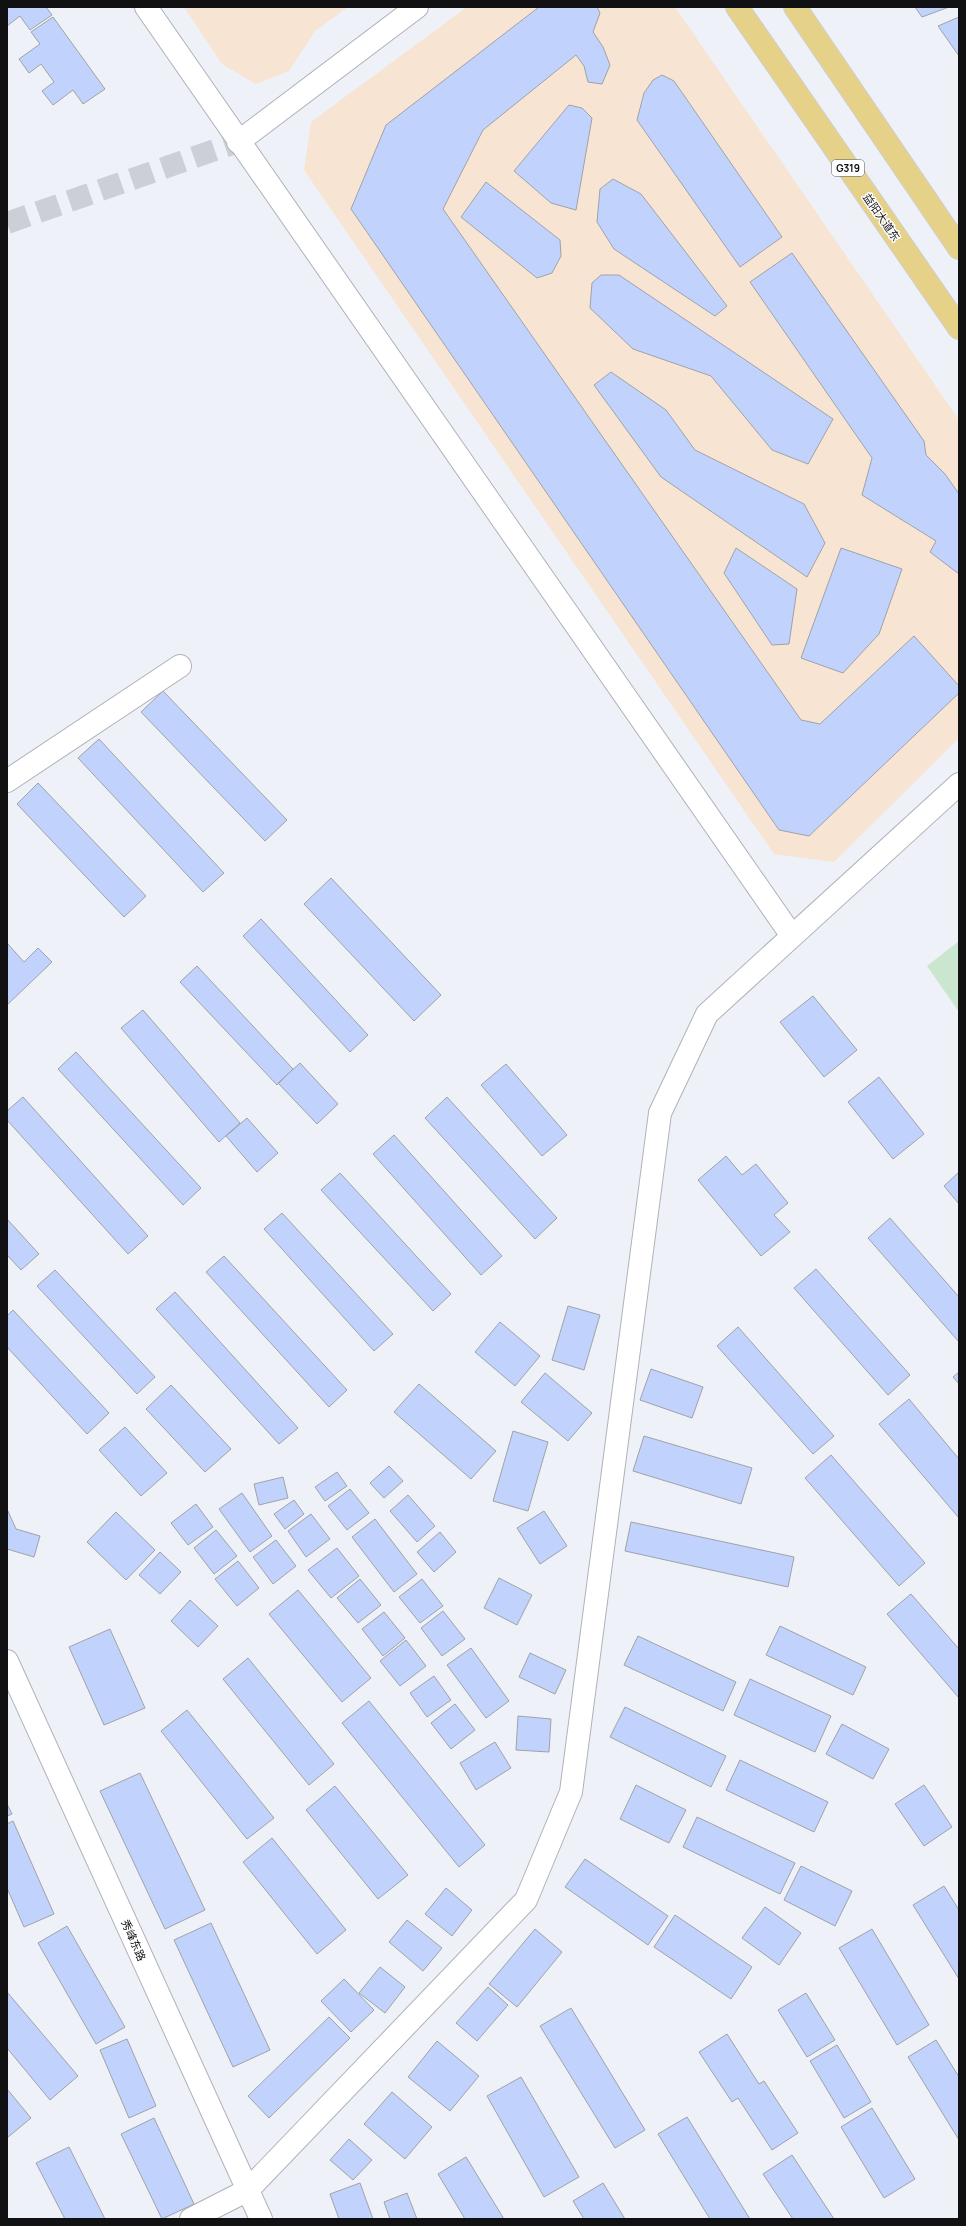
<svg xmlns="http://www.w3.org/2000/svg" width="966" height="2226" viewBox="0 0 966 2226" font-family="Manrope,'Noto Sans SC',sans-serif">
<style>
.commercial{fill:#f7e4d3}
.green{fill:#cae6cf}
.building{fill:#c1d3fc;stroke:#9fa2a8}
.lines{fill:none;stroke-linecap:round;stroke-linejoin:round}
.tertiary-tunnel{stroke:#cdcfd6;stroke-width:22;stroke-dasharray:22 11;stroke-linecap:butt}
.minor-casing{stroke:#afb2b8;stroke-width:24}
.tertiary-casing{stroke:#afb2b8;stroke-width:24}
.primary-casing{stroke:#cfcfd0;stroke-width:24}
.minor{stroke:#fff;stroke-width:22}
.tertiary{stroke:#fff;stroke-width:22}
.primary{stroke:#e6d189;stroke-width:22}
.labels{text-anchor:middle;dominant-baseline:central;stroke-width:3;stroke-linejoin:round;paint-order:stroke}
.shield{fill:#fff;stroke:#58585a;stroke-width:1}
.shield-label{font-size:10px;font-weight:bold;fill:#111114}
.street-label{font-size:11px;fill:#111114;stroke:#fff}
</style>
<rect width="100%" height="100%" fill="#eef1f8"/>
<path class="commercial" d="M184,7H348L315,31L289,71L256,84L222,64Z
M467,7H675L959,420V738L834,862L774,854L304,170L311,122Z"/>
<path class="green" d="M959,941V1012L927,966Z"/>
<path class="building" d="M7,7H46L52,15L30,30L20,16L7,26Z
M539,7H597L600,13L593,32L603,47L610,65L602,84L588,82L584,66L576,55L483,130L443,209L801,720L820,724L914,636L959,686V693L809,836L779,830L351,209L386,125Z
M915,7H949L922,17Z
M53,17L105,89L83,104L73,90L53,105L42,91L54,82L41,64L29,73L19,59L40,44L31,32Z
M959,17V56L938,26Z
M662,75L674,81L782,237L740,267L637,120L644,93L653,80Z
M569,105L582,108L592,118L576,210L551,203L514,171Z
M613,179L641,194L727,306L715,316L614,249L597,222L600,189Z
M486,182L560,240L561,256L552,273L537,278L461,217Z
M792,253L924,441L926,455L945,474L959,494V574L930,552L936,541L862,495L872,458L750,282Z
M601,275H619L833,419L808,464L772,450L711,376L633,349L590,308L592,283Z
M611,372L666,410L695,450L804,504L825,543L807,577L661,477L594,385Z
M736,548L797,589L789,644L772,645L724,573Z
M841,548L902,569L879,634L843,673L801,658Z
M163,691L287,820L265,841L141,712Z
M99,739L224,873L203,892L78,758Z
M38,783L146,896L124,917L17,804Z
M331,878L441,995L414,1021L304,904Z
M261,919L368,1035L350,1052L243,936Z
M7,943L24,962L38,948L52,962L7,1005Z
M197,966L293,1069L277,1085L180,982Z
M813,996L857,1050L824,1077L780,1022Z
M143,1010L240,1123L219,1142L121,1028Z
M76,1052L201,1188L183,1205L58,1069Z
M300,1063L338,1104L317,1124L278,1083Z
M506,1064L567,1135L542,1156L481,1085Z
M879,1077L924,1134L893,1159L848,1102Z
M23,1097L148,1236L128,1254L7,1120V1111Z
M447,1097L557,1218L535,1239L425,1118Z
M247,1118L278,1153L257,1172L226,1136Z
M394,1135L502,1256L481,1275L373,1154Z
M726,1156L742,1175L756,1164L788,1203L774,1215L790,1232L761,1256L698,1180Z
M959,1172V1204L944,1186Z
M340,1173L451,1294L433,1311L321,1190Z
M282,1213L393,1334L374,1351L264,1229Z
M890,1218L959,1297V1342L868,1238Z
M7,1219L39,1254L21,1270L7,1255Z
M224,1256L347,1390L329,1407L206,1272Z
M816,1269L910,1375L888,1395L794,1288Z
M55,1270L155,1377L137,1394L37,1286Z
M175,1292L298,1428L279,1444L156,1309Z
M568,1306L600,1315L584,1370L552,1360Z
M13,1310L109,1413L87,1434L7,1347V1316Z
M500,1322L540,1356L515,1386L475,1352Z
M738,1327L834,1436L813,1454L717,1346Z
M651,1369L703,1387L692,1418L640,1400Z
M959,1372V1384L953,1377Z
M545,1373L592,1413L568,1441L521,1402Z
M419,1384L496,1451L471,1479L394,1412Z
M171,1385L231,1449L205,1472L146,1409Z
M909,1399L959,1459V1518L879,1424Z
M125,1427L167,1473L141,1496L99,1450Z
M513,1431L548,1442L528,1511L493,1501Z
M644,1436L752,1468L741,1504L633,1471Z
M831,1455L925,1563L899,1586L805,1478Z
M389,1466L403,1481L384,1498L370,1483Z
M337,1472L347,1486L325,1501L315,1487Z
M283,1477L288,1498L259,1505L254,1484Z
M350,1489L369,1513L347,1530L328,1506Z
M242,1493L272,1536L250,1552L219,1509Z
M408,1495L435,1526L417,1542L390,1511Z
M294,1500L304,1514L285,1529L274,1514Z
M196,1504L213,1527L188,1545L171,1523Z
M7,1509L16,1529L40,1536L34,1557L7,1549Z
M544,1511L567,1546L540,1564L517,1528Z
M116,1512L155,1550L126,1580L87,1542Z
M311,1514L330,1539L306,1557L288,1531Z
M375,1519L417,1574L394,1592L352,1537Z
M631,1522L794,1557L788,1587L625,1551Z
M216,1530L237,1556L214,1574L194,1548Z
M440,1532L456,1552L434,1572L417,1552Z
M276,1540L296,1566L273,1584L253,1557Z
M337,1548L359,1576L331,1598L308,1570Z
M160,1552L181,1572L160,1594L139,1575Z
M238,1561L259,1588L237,1606L215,1579Z
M499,1578L532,1595L517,1625L484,1608Z
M360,1579L381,1605L358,1623L337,1598Z
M422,1579L443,1606L420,1623L399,1597Z
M298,1590L371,1678L342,1702L269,1614Z
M911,1594L959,1649V1698L887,1614Z
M190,1600L218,1626L198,1647L171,1621Z
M443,1611L465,1639L442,1656L421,1628Z
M384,1612L405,1638L383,1656L362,1629Z
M780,1626L866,1667L853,1695L766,1655Z
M110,1629L145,1708L104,1725L69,1647Z
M638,1636L736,1682L723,1711L624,1665Z
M406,1640L426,1666L400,1686L380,1661Z
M471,1648L509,1701L486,1718L447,1665Z
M530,1653L566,1670L555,1694L519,1677Z
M248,1658L334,1764L309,1785L223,1679Z
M434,1676L451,1700L427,1717L410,1693Z
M750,1679L831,1716L815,1752L734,1715Z
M369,1701L485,1845L459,1867L342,1723Z
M455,1704L475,1730L451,1749L431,1723Z
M625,1707L726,1756L711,1787L610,1737Z
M187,1710L274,1818L247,1839L161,1731Z
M518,1716L551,1719L549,1752L516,1750Z
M842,1724L889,1749L873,1779L826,1754Z
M495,1742L511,1768L476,1790L460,1763Z
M740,1760L828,1802L814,1832L726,1790Z
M140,1773L205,1910L165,1929L100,1791Z
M636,1785L686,1810L669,1843L620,1819Z
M924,1785L952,1827L924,1846L895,1804Z
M335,1786L408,1875L378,1899L306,1810Z
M7,1804L12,1814L7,1816Z
M697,1817L795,1863L780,1894L683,1847Z
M13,1821L54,1914L24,1927L7,1888V1824Z
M272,1838L346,1930L317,1954L243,1862Z
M585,1859L668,1916L648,1945L565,1887Z
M801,1866L852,1891L835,1926L784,1900Z
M944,1886L959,1910V1979L913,1905Z
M446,1888L472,1910L452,1936L425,1914Z
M765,1907L801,1933L779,1965L742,1938Z
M675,1915L752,1967L731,1999L654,1947Z
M407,1920L442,1948L423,1971L389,1942Z
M211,1923L270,2050L233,2067L174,1940Z
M67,1926L125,2027L96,2044L38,1943Z
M535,1929L562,1952L517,2007L489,1984Z
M872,1929L929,2025L897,2045L839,1948Z
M380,1967L405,1987L385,2013L359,1993Z
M344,1979L374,2010L351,2032L321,2001Z
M488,1987L508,2005L477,2041L456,2023Z
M7,1992L78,2076L50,2100L7,2048Z
M806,1993L835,2040L807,2057L778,2010Z
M571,2008L645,2130L615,2148L540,2026Z
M329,2017L350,2038L269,2118L248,2096Z
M727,2034L759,2084L764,2081L798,2133L772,2150L738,2098L732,2102L699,2052Z
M127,2039L156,2106L129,2118L100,2050Z
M936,2040L959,2077V2140L908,2057Z
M437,2041L479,2076L450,2111L408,2077Z
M837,2045L871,2102L844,2118L810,2061Z
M521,2077L579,2177L544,2197L487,2096Z
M7,2089L31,2118L7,2138Z
M392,2092L432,2127L405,2159L364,2124Z
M872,2108L915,2179L884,2198L841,2127Z
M687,2117L750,2219H710L658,2134Z
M154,2118L194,2204L162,2219L121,2134Z
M349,2139L372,2160L353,2180L330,2160Z
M69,2147L105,2219H65L36,2163Z
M792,2155L834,2219H793L763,2174Z
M466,2157L504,2219H465L438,2174Z
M360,2183L373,2219H339L330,2194Z
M603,2183L625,2219H584L573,2201Z
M407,2193L417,2219H390L384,2202Z"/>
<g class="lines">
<path class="tertiary-tunnel" d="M7,223L238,142"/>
<g class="minor-casing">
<path id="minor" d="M7,781L180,666
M191,2219L248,2190"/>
</g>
<g class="tertiary-casing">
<path id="tertiary" d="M146,7L792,936
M238,142L417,7
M7,1661L261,2219
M248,2190L526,1900L571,1792L660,1113L707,1014L959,784"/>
</g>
<g class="primary-casing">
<path id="primary" d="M737,7L959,328
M795,7L959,248"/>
</g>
<use href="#minor" class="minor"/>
<use href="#tertiary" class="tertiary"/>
<use href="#primary" class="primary"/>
</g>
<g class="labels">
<rect class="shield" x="832" y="160" width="32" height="16" rx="3"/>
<g class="shield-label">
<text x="848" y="168">G319</text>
</g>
<g class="street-label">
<text transform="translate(882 217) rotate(55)">益阳大道东</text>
<text transform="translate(134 1940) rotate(66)">秀峰东路</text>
</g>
</g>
<rect width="966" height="2226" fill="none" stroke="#111114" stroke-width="16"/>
</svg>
